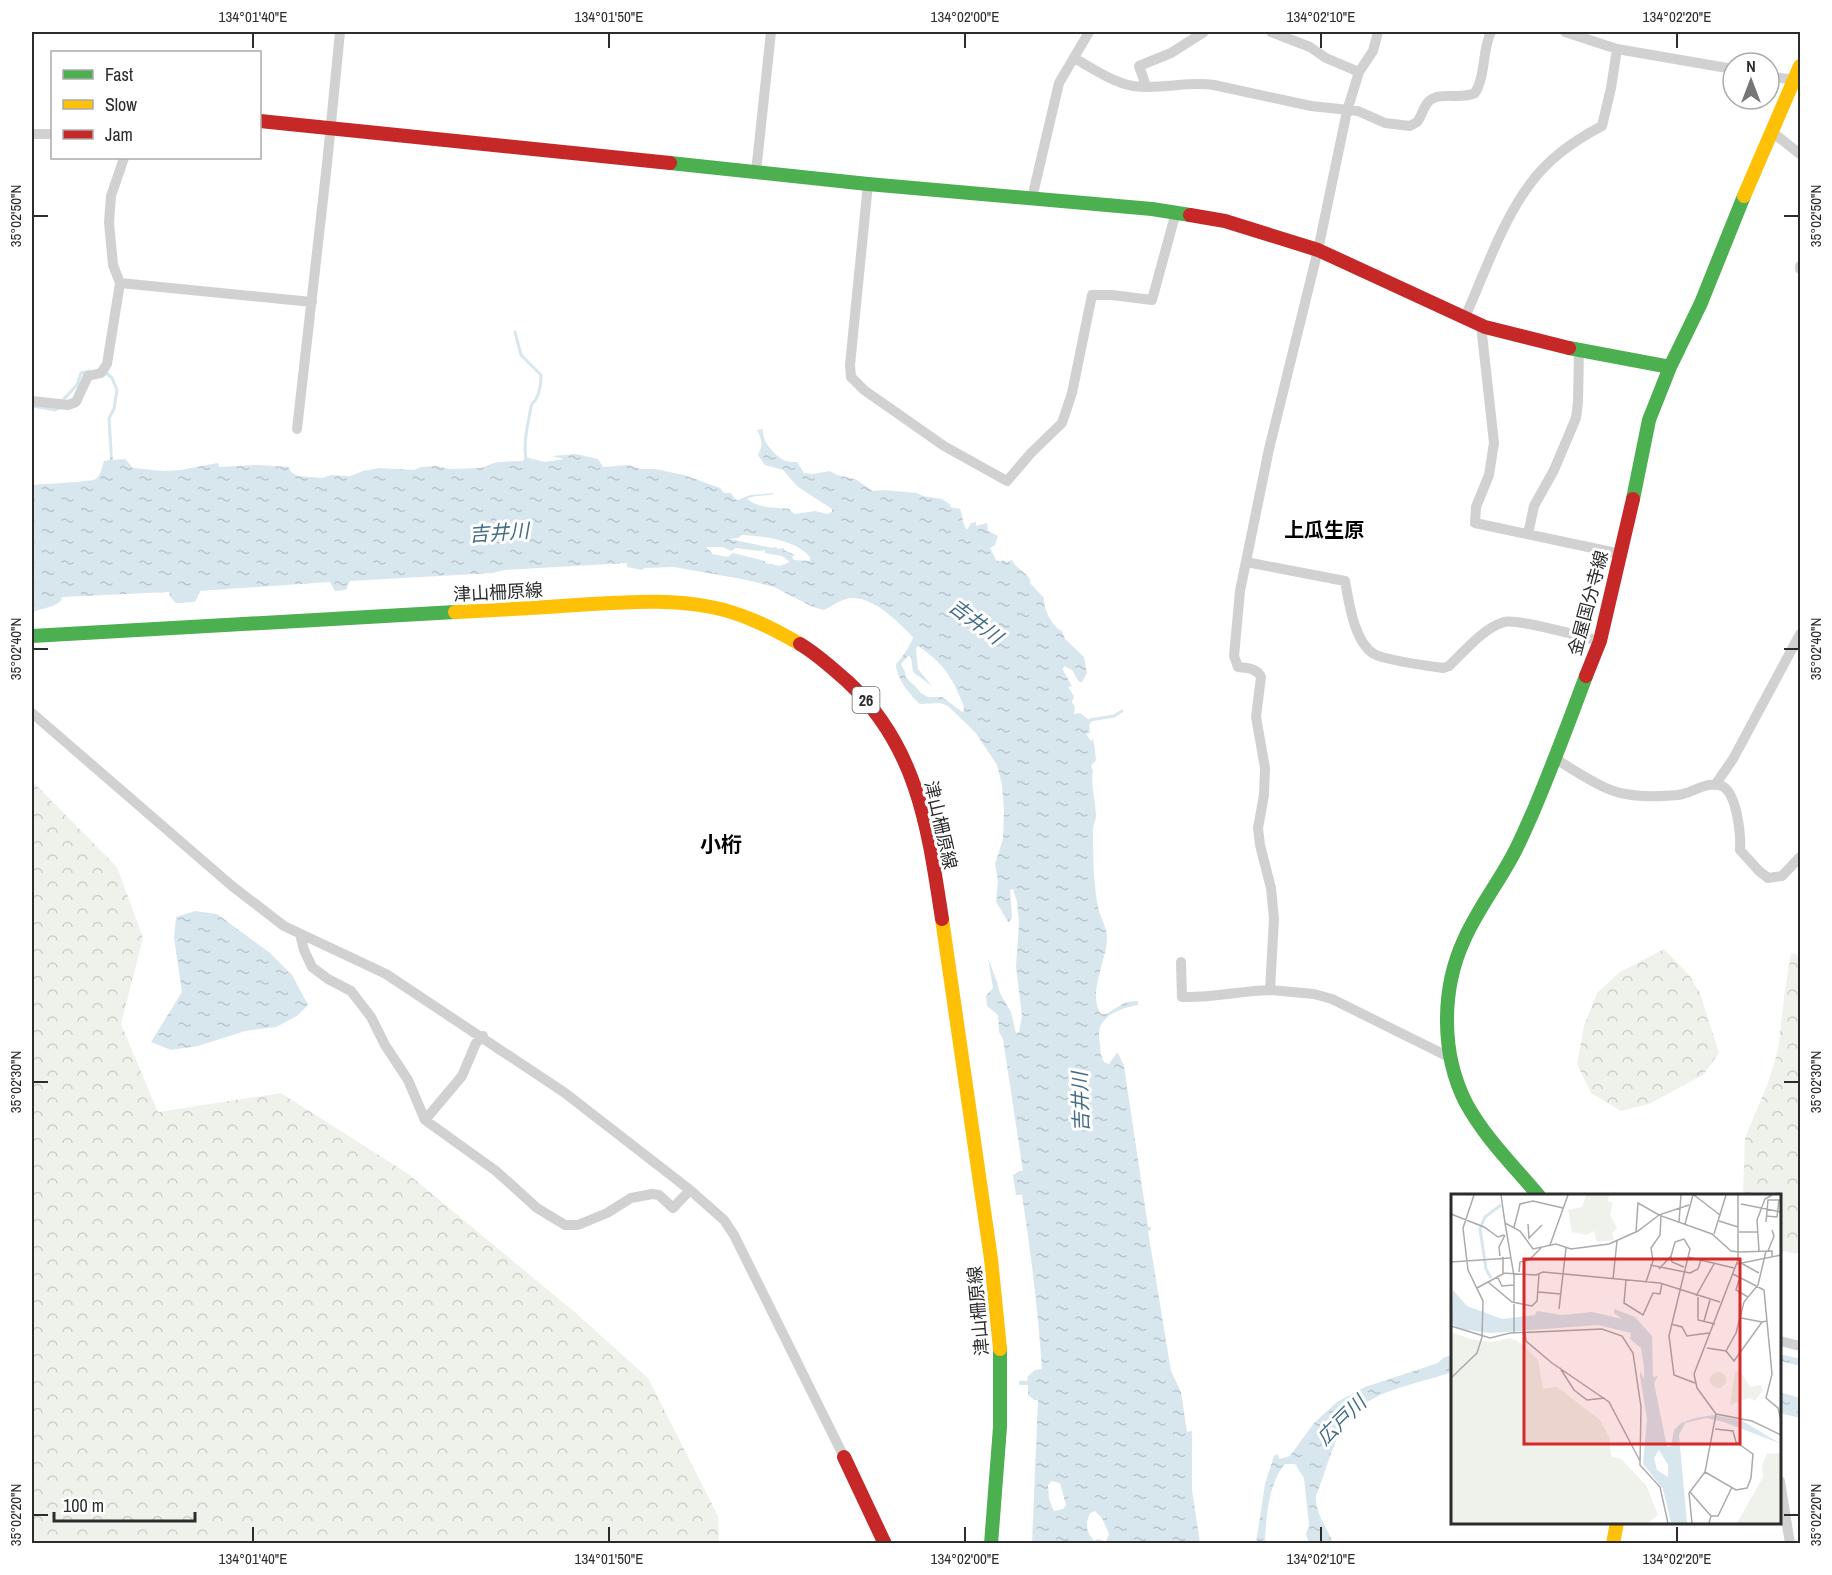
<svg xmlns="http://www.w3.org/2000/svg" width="1832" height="1575" viewBox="0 0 1832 1575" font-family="'Archivo Narrow','Noto Sans JP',sans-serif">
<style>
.forest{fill:url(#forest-crowns)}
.water{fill:url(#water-ripples);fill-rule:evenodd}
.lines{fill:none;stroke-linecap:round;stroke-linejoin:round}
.stream{stroke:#d8e6ee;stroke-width:3}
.street{stroke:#d1d1d1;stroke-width:10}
.fast{stroke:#4caf50;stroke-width:14}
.slow{stroke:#ffc107;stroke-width:14}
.jam{stroke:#c62828;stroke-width:14}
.ticks{fill:none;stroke:#2c2c2c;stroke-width:2}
.labels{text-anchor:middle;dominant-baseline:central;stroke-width:6;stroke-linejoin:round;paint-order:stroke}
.shield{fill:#fff;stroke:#6b6b6b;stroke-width:1.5}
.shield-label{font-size:16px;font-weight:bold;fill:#2c2c2c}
.street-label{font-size:18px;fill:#2c2c2c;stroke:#fff}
.neighbourhood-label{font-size:20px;font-weight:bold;fill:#000;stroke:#fff}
.water-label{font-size:20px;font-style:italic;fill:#436e84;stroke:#fff}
.quarter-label{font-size:21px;font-weight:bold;fill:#000;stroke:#fff}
.inset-river{fill:none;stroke:#d8e6ee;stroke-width:3}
.inset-road{fill:none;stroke:#ababab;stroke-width:1.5}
.view{fill:#d62828;fill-opacity:0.15;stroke:#d62828;stroke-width:3}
.inset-edge{fill:none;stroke:#2c2c2c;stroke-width:3}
.neatline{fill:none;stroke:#2c2c2c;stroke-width:2}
.ticks-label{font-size:15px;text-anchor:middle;fill:#2c2c2c}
</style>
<defs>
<pattern id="forest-crowns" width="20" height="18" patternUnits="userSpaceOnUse" patternTransform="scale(1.5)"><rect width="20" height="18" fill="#eff2eb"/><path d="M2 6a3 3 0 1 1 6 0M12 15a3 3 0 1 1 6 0" fill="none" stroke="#cdd0ca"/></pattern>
<pattern id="water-ripples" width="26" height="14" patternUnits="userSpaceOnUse" patternTransform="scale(1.5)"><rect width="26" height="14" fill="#d8e6ee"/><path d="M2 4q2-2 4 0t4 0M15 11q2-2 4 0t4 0" fill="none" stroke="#bac5cc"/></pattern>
</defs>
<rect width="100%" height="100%" fill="#fff"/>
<path class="forest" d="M32,781L117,867L143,938L121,1024L158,1112L281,1093L407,1173L577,1314L648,1378L718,1516L719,1543H32Z
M1664,949L1689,975L1700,993L1719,1053L1703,1075L1649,1104L1621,1111L1591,1093L1577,1064L1584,1026L1597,993L1620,972Z
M1791,953L1800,956V1252L1795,1254L1780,1250V1196L1743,1195L1745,1138L1768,1083L1778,1050L1785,990Z"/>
<path class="water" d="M763,429C761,440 775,457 786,461C789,462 793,462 797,462L804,473L813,474L830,471L837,475L855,479L873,491L883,490L917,493L923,496L942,499L951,505L950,507L960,509C963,516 962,523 967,530L971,523L976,522V526L987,523L988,531L998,536L995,545L990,548L996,560L1000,562L1003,560L1007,562L1012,560C1015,567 1025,572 1030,579V583L1044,598C1043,608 1052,627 1062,631L1065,639L1084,657L1087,673L1082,682H1079L1072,670L1064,666L1063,670L1072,686L1068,687L1074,696L1072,702L1075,707L1074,714L1080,713L1089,720L1093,719L1089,725L1090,733L1086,734L1091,741L1093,739C1095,746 1095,753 1096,760L1091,766L1093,771C1090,781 1096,803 1096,816C1096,820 1093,824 1093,829C1093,854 1093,881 1098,907C1100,918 1107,926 1107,938C1107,959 1087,995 1101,1014H1106L1126,1002L1138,1001V1005C1125,1007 1107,1013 1101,1025C1098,1030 1099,1039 1100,1044C1100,1051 1101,1057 1104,1062L1109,1064L1116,1054L1118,1053L1124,1066L1148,1227H1151V1230L1148,1231L1171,1371L1181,1392L1187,1432L1192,1431V1490L1200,1543H1032L1038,1400H1034L1028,1395V1385H1019V1381H1027L1028,1376L1035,1370L1042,1369C1038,1311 1031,1253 1022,1195H1016L1013,1175L1019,1171H1023L1003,1039L999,1032L998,1015L987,1006L986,996L993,988L988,958L997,982L1000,993L1011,1012L1016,1033L1019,1032L1022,1016L1016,967L1019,922L1017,902L1013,889L1010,890L1012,918L1009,923L996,902L998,881L995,864L1003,839L1004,812L1002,785L997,765L975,732L948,706L940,703L920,704C910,695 896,678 896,664C901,660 912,643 913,637C898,622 876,599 854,598C844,597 832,606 824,610L813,607L774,587L747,580L674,567L644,568L642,570L627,567V563L504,570L493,573L350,581L346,590L335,591L330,582L200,591L195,602L176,603L170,597L169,592L62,597L61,601L53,606L32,612V485C41,484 92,482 96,479C101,475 102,467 104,461L110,460V448H112L113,460L125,459L133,468L163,471L180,470L218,463L219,467L258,465L289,467L291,472L298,476L322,478L331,475L350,476L363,471L379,468L414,470L421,467L436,466L449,469L480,468L497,462L523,461L525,457L545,462L564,459L552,456L576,454L589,457L598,459L603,467L629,465L640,469H655L684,475L720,488L724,493H731L735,499L738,500L750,495L775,493C768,497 755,494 747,499C760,509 774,507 790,509V511L795,514L815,511L827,514L832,512V509L798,487L783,470L765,465L758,455C763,446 762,439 757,430ZM742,535C764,536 796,540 810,557V561L794,560L792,557L795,555L784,550V548L778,549L776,547L773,548L729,539L738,538ZM706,547H723L731,551L736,548L759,551L765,550V553L782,556L790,562L780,566L765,563V561L733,553L728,557L712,554L711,552ZM918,646C939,660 950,673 960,697C962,702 964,705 964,711L962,712L942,697H928L921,693L915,686L906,678L905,672L901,664L908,656L911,657L913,672L932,686L918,669L916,648ZM1051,1481L1060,1483L1066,1505L1063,1509L1054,1511L1049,1499L1048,1485ZM1095,1511L1102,1518L1109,1534L1106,1542L1098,1539L1094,1541C1086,1531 1085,1524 1090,1513Z
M195,911L217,914L270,953L292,975L308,1005L297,1016L276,1027L245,1031L198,1046L171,1050L151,1042L182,992L174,938L176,917Z
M1780,1354L1800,1359V1366L1780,1361Z
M1452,1355V1372C1414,1386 1362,1389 1341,1431C1330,1451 1325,1474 1316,1496C1315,1514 1327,1527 1333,1543H1309L1306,1534L1309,1525L1304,1478L1295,1464H1285C1268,1484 1266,1518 1265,1543H1256L1265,1484L1274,1456L1277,1454L1280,1459L1290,1456L1314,1423L1337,1402L1365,1387L1438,1363L1443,1358Z
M1780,1392L1800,1398V1418L1780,1413Z"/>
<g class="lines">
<path class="stream" d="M515,332L521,355L541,375C541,383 540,392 536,399C533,404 533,400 531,407C528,424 523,442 526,459
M104,371L112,378L117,390L114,409L109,418L111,451
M61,402L77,385L81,373L89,371
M33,406L55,410L59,408
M1090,720L1114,716L1122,711"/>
<path class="street" d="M1271,32L1310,47L1326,58L1359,72
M1378,32L1373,51L1359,72L1347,111L1318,250L1269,449L1240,591L1234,656L1238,667C1246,668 1257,668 1261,677L1256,717L1265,768L1264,795L1258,828L1260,845L1271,888L1274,919L1270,990L1314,994L1332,999L1451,1058
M1565,32L1617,49L1733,69
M1074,58C1092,68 1112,82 1133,86C1160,90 1187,81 1214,85L1311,106L1358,111L1385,123L1410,126L1417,122C1422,116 1423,107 1429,101C1439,91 1462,100 1475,93C1486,75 1482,50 1491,32
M1769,76L1794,80
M1146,86L1139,66L1171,53L1204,32
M1772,132L1800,154
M32,134H52
M756,172L771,32
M868,184L850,365L851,377L864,390L944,446L1007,481L1031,453L1062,423L1072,393L1092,295H1112L1152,300L1176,212
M1032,198L1059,83L1089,32
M1800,266V269
M120,283L312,302
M1465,317C1485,273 1501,223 1530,184C1548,159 1575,140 1602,126L1611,88L1617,49
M1481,325L1494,443L1489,475L1476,507L1475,523L1621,554
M32,401L68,405L76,402L88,376L101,373L107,364L120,283L113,265L109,222L111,196L124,158
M297,429L327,164L340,32
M1528,534L1534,506L1554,470L1576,418L1578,403L1579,350
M1246,562L1345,581C1349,602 1354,642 1374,654C1384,660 1429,666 1443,668L1449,666C1465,651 1482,629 1504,622C1516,618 1583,637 1600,641
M32,713L232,886L284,926L386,974L565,1093L690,1190L724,1220L734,1235L844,1457
M1554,758C1571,768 1588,780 1606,788C1627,798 1655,797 1678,795C1693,793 1707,780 1722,786C1737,793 1741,835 1740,850L1759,871L1768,878L1782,876L1800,857
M1715,785L1733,759L1800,634
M300,934L304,950L312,967L328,979L351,991L371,1017L385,1045L408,1080L425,1120L496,1171L537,1208L565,1225H578L607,1213L631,1198L652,1194L659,1195L673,1208L690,1190
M1181,962L1182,997C1212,998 1240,991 1270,990
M425,1120L462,1076L476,1043L483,1036
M1780,1341L1800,1346
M1780,1481L1790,1544"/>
<path class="fast" d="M670,163L868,184L1152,209L1190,215
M1569,348L1670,367
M1633,499L1649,420L1670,367L1701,303L1744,196
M32,636L455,612
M1539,1196C1514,1166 1485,1138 1466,1103C1441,1054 1441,990 1464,940C1477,910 1499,882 1514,853C1521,840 1527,825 1533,812C1552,767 1569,722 1586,676
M991,1544L1000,1427V1349"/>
<path class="slow" d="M1744,196L1800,66
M455,612C501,610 547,607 592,604C632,602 672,599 711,607C743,613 772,628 800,644
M942,919L991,1259L1000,1349
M1613,1544L1617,1522"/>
<path class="jam" d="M260,121L670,163
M1190,215L1225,221L1318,250L1485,327L1569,348
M800,644C817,654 832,668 847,681C918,747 928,828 942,919
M1586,676L1600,641L1633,499
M844,1457L885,1544"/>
</g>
<path class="ticks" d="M253,33V48M609,33V48M965,33V48M1321,33V48M1677,33V48M33,216H48M1784,216H1799M33,649H48M1784,649H1799M33,1082H48M1784,1082H1799M33,1515H48M1784,1515H1799M253,1527V1542M609,1527V1542M965,1527V1542M1321,1527V1542M1677,1527V1542"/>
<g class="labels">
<rect class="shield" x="852.5" y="687" width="27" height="26" rx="4.5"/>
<g class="shield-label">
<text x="866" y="700">26</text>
</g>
<g class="street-label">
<text transform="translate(498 592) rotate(-3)">津山柵原線</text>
<text transform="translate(1588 603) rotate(-75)">金屋国分寺線</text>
<text transform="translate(941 825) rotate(77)">津山柵原線</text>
<text transform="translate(978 1311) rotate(-95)">津山柵原線</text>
</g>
<g class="neighbourhood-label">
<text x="1324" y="529">上瓜生原</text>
</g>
<g class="water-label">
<text transform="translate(499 532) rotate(-4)">吉井川</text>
<text transform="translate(976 621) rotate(37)">吉井川</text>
<text transform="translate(1080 1102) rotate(-92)">吉井川</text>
<text transform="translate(1341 1420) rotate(-45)">広戸川</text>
</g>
<g class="quarter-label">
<text x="721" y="844">小桁</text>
</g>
</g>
<g transform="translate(1451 1194)">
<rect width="330" height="330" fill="#fff"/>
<path d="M135,1H158L157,7L162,9L159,20L166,35L161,39L163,46L146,48L143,37L135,41L121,38L117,16L131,13ZM0,138L19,145L41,148L59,144L70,149L87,166L92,195L106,193L149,226L158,243L160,262L170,265L195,291L207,321L197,329H0ZM284,177L290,178L299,193L310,191L312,196L304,207L298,204L279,211ZM259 186a8 8 0 1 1 16 0a8 8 0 1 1-16 0ZM330,259V329H286L312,283L311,271L316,260Z" fill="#eff2eb"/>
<path d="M2,96L16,112L51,125L84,121L86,117L111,121L141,118L171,125L163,119V115L184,123L201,142L202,183L207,182L203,189L216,253L220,252L223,236L230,229L244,224L262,221L290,226L330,250L273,228L255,224L234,229L228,241L236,329H220L212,295L192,270L196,225L189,182V177L193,185V173L190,154L179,145L180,139L147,131L40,139L9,135L0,129ZM208,256L217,271V283L206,276L203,264Z" fill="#d8e6ee" fill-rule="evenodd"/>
<path class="inset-river" d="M40,84L35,75L29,35L34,23L50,11"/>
<path class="inset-road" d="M50,1L54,29L69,37L82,55L105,50L120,55L158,50L187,37L208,21L261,40L280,57L288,58M243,1L269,21M290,10L330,18M0,20L33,33L47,43L53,41M315,22L326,23L328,6M268,27L287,33M228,28L230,1M315,28L317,6H330M54,29L63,82V139M77,30L78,44L91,31M234,30L242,1M63,33L69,10L82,7L112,14M185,38L187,9L208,21L238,11M288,38H307M263,40L275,1M233,45L239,55L218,142L223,181L244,189M99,51L117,1M308,57L306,26L314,5L321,1M317,57L323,42L321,36M288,58L321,57V62M49,62L48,53L54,41M220,62L221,68L233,73M237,63L283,74M0,68L59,64M290,69L308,79M286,70L330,61M199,71L239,79L247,75L250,66M208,75L220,62L224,48L233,45M68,78L69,68L78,66L90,54M52,79L85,81L92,78L209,89L269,108M282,80L313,96L321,180L315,204L327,214L330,226M46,82L51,92L63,91M162,85L166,47M175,86L173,109L192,121L202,99L209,100L211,89M288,86L285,96L297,103M37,88L61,108L81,112L86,107L88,80M195,88L202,67L200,54L209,41L210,22M26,94L52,80V63M87,98L110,100M245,102L263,70M247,103V126L264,130M108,115L115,54M290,124L311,128M253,127L259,106M220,130L231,133L236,142L258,139M0,132L39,144L59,139L151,135L171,142L182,159L190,213L189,271L209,293L217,329M74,139L75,147L101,169L158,208L189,267M256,154L275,157M275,157L285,139L293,108L307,91L315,57M275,157L283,167L311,128L316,127M109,174L123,196L136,206L154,204M0,184L26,159L31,143L32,107L17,76L12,34L23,1M265,220L301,227L330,241M254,278L285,296L296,294L300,284L302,260L285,248L282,237L264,235M239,298L260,322M241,329L238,299L254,278L265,220L246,194L243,180L287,66V1M258,329L260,322H267L281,293"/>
<path class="view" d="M73,65H289V250H73Z"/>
<rect width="330" height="330" class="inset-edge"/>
</g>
<rect width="1832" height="1575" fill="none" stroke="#ffffff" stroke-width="66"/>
<rect x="51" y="51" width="210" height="108" fill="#ffffff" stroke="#ababab" stroke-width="1.5"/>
<rect x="63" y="70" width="30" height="9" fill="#4caf50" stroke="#ababab" stroke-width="1.5"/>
<text x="105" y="81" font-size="18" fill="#2c2c2c">Fast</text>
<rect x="63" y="100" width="30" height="9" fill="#ffc107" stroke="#ababab" stroke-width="1.5"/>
<text x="105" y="111" font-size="18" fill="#2c2c2c">Slow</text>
<rect x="63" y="130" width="30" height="9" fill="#c62828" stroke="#ababab" stroke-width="1.5"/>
<text x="105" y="141" font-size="18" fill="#2c2c2c">Jam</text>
<g transform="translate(1751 81)"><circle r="28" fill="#ffffff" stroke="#ababab" stroke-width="1.5"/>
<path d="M0-4.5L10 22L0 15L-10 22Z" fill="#767676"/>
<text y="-9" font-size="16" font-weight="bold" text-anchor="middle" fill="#2c2c2c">N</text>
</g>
<path d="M54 1512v9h141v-9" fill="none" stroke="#2c2c2c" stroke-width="3"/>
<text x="63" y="1512" font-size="18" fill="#2c2c2c" stroke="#ffffff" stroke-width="4.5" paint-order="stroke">100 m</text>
<rect x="33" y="33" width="1766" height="1509" class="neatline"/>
<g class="ticks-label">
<text x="253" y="22">134°01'40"E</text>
<text x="609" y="22">134°01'50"E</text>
<text x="965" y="22">134°02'00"E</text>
<text x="1321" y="22">134°02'10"E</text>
<text x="1677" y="22">134°02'20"E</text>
<text transform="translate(16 216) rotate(-90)" y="5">35°02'50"N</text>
<text transform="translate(1816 216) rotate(-90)" y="5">35°02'50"N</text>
<text transform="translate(16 649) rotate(-90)" y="5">35°02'40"N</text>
<text transform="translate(1816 649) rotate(-90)" y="5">35°02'40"N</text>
<text transform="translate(16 1082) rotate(-90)" y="5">35°02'30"N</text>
<text transform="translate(1816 1082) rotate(-90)" y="5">35°02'30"N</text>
<text transform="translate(16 1515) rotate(-90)" y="5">35°02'20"N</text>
<text transform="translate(1816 1515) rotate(-90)" y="5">35°02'20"N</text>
<text x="253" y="1564">134°01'40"E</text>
<text x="609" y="1564">134°01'50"E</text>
<text x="965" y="1564">134°02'00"E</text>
<text x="1321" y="1564">134°02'10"E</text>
<text x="1677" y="1564">134°02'20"E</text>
</g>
</svg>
